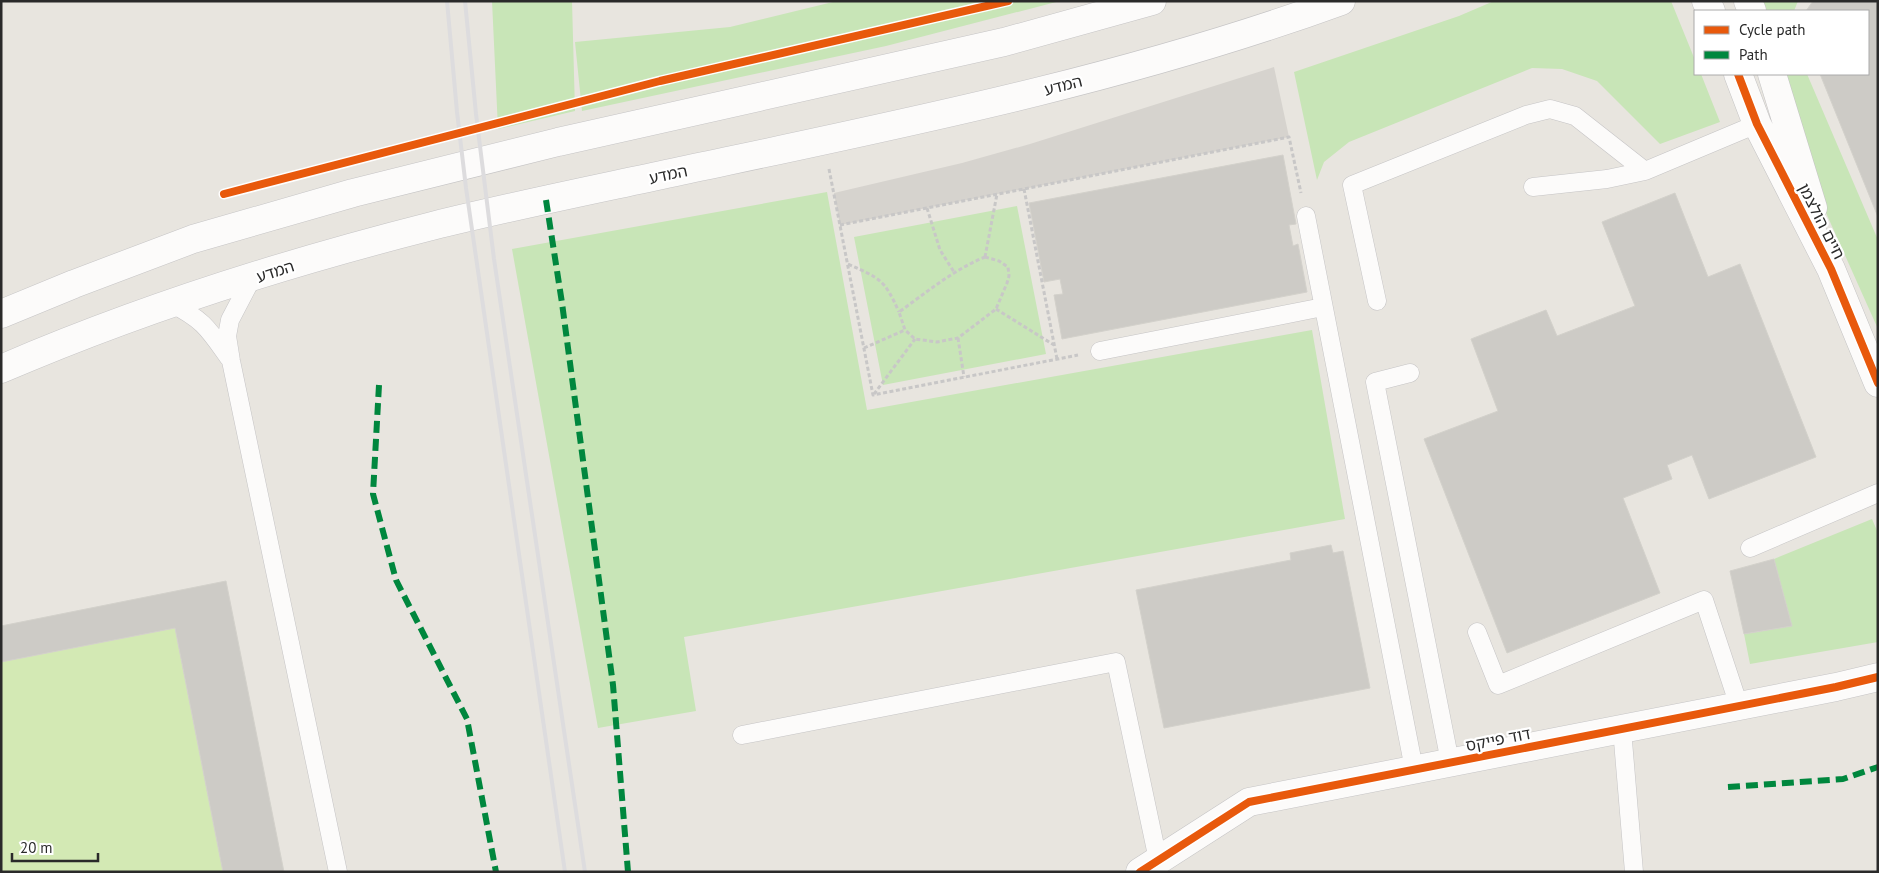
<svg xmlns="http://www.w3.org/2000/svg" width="1879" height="873" viewBox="0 0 1879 873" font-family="'PT Sans','Noto Sans Hebrew',sans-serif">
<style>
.green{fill:#c8e5b7}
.pitch{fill:#d3e9b4}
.plaza{fill:#d6d3ce}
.building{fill:#cdcbc6;stroke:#d3d1cb}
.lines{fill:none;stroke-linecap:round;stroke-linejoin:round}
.service-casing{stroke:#c5c4c5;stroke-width:19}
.minor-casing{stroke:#c5c4c5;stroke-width:29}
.tertiary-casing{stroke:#c5c4c5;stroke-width:29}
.secondary-casing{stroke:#c5c4c5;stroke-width:29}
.path{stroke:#c8c7c7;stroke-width:3;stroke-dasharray:4 2.5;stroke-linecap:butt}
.service{stroke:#fcfbfa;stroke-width:18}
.minor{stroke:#fcfbfa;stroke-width:28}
.tertiary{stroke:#fcfbfa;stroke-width:28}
.secondary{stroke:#fcfbfa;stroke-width:28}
.rail{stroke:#dddcde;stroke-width:4}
.quiet{stroke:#00873e;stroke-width:6;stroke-dasharray:12 6;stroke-linecap:butt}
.cycleway-casing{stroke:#fff;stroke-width:11}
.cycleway{stroke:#e8590c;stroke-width:8}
.labels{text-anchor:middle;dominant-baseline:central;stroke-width:4.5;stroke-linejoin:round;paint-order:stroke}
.street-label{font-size:16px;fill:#2a2a2a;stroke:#fff}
</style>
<rect width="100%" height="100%" fill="#e8e5df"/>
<path class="green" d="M492,1H572L575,111L498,129Z
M837,1H1060L886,46L582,111L575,42L730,27Z
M1494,1H1671L1695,60V74H1701L1720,122L1660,144L1597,81L1562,69L1532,68L1349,142L1324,162L1317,180L1294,72L1459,16Z
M1755,1H1798L1794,11H1758Z
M1776,74H1807L1878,240V329L1801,157Z
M827,192L867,410L1312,330L1345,519L684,637L696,711L598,728L512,249Z
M1017,206L1046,354L883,385L854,237Z
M1872,519L1878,533V642L1750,664L1744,634L1791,626L1774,559Z"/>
<path class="pitch" d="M175,628L223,872H1V662Z"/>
<path class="plaza" d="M1274,67L1289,137L840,225L834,193L962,163L1030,144Z"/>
<path class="building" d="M1813,1H1878V217L1820,74H1868V11H1806Z
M1283,155L1296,224L1289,225L1293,246L1298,244L1307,292L1062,339L1054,295L1063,294L1060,279L1044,282L1029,203Z
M1675,193L1708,277L1740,264L1816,457L1709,499L1692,455L1667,465L1672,479L1623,498L1660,593L1507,653L1424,439L1498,411L1471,339L1546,310L1557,336L1635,306L1602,222Z
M1331,545L1333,553L1343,551L1370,688L1164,728L1136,590L1291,560L1290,553Z
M1774,559L1792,626L1744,634L1730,571Z
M226,581L284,872H223L175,628L1,662V626Z"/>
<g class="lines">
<g class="service-casing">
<path id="service" d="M1533,187L1607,179L1645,171L1757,124
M1306,216L1414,769
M252,278L230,320L227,336L231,361L338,872
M1377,301L1352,185L1526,115L1550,109L1575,116L1645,171
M172,304C204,320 209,330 229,358
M1100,351L1323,307
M1410,373L1375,382L1450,762
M1750,548L1878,493
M1477,632L1498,685L1704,600L1739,706
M1622,729L1634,872
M742,735L1116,662L1158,860"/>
</g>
<g class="minor-casing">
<path id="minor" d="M1140,872L1249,802L1836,687L1878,677"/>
</g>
<g class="tertiary-casing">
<path id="tertiary" d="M1706,1L1711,11
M1748,1L1752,11
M1738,74L1757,124L1831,269L1878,383
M1772,74L1813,208"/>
</g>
<g class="secondary-casing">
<path id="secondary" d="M1,314L74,284L193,239L353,193L558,142L1004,42L1152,1
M1,369C140,309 286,263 432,226C512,206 592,190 671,173C897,125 1124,80 1341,1"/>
</g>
<path class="path" d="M829,169L873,395L1078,355
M1024,189L1057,359
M927,208L940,250L954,272
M840,225L1289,137L1301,193
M985,257L999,261L1008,267L1009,276L1007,283L996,309L958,338L937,342L915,339L905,330L899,312C927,292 953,270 985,257Z
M985,257L997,194
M848,264C881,279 884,279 899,312
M996,309L1054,345
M958,338L964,377
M864,348L905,330
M874,394L915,339"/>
<use href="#service" class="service"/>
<use href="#minor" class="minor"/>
<use href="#tertiary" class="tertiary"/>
<use href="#secondary" class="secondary"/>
<path class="rail" d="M447,1L457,112L466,188L565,872
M465,1L476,114L494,259L585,872"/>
<path class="quiet" d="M546,200L562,303L613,685L628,872
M379,385L373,494L396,580L467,719L496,872
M1728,787L1843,779L1878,767"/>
<g class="cycleway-casing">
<path id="cycleway" d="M1738,74L1757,124L1831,269L1878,383
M224,194L660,81L1008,1
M1140,872L1249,802L1836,687L1878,677"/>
</g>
<use href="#cycleway" class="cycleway"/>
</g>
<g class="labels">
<g class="street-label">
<text transform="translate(1063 85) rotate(-14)">המדע</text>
<text transform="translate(668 174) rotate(-12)">המדע</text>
<text transform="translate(1822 221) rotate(63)">חיים הולצמן</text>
<text transform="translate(275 271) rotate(-18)">המדע</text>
<text transform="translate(1498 739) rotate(-11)">דוד פייקס</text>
</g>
</g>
<rect width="1879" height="873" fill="none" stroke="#2a2a2a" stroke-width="5"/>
<rect x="1694" y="10" width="175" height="65" fill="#ffffff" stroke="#aaaaaa"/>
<rect x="1704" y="26" width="25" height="8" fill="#e8590c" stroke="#aaaaaa"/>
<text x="1739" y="35" font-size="15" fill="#2a2a2a">Cycle path</text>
<rect x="1704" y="51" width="25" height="8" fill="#00873e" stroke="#aaaaaa"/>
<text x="1739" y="60" font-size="15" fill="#2a2a2a">Path</text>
<path d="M12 853v8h86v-8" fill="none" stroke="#2a2a2a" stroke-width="2.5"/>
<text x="20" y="853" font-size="15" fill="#2a2a2a" stroke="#ffffff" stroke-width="4" paint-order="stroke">20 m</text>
</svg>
